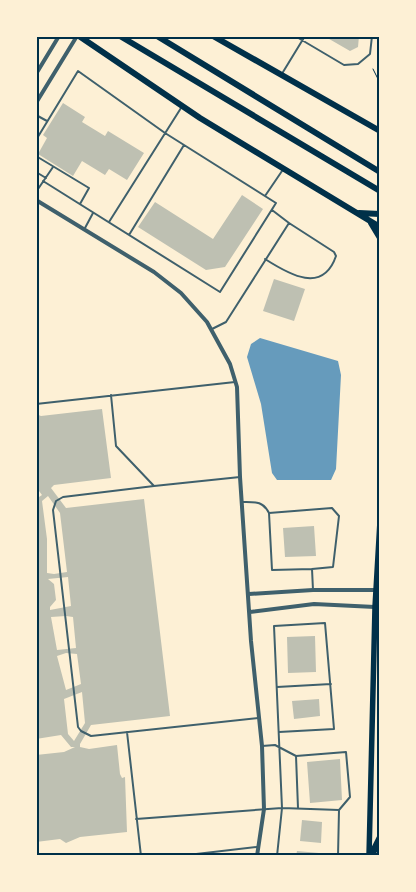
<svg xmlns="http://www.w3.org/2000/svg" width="416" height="892" viewBox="0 0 416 892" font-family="'Roboto Serif',serif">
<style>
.water{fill:#669bbc}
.building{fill:#bec0b2;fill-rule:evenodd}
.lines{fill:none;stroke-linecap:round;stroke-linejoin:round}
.path{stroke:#003049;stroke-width:1}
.service{stroke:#3f606c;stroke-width:2}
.minor{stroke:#3f606c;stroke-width:4}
.secondary{stroke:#003049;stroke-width:5.5}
.primary{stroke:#003049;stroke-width:6}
.motorway{stroke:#003049;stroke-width:7}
.neatline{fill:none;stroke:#003049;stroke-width:2}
</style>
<rect width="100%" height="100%" fill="#fdf0d5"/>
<path class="water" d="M260,338L338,361L341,375L336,469L331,480H277L272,473L261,404L247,357L251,344Z"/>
<path class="building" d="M324,36H359L358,47L350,51Z
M63,103L85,117L82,122L105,136L108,131L144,153L127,180L109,169L105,175L82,161L73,176L38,154L47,138L43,135Z
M242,195L263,209L225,267L206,270L138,227L155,202L213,239Z
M274,279L305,289L294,321L263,311Z
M102,409L111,478L54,485L51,488L66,508L144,499L170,716L91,725L80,744V747L89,749L117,745L120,774L122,778L125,777L127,832L80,837L66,843L60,839L36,842V755L64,752L75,747H71L61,735L36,739V522L39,521L36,499L42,495L36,487V414L41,416ZM48,496L60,513L67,572L54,574L47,573V539L42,501ZM68,577L71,606L50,610V607L56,600L54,584L48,579ZM66,616L73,617L76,648L57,650L51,617ZM66,653L77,654L81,684L66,690L57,656ZM82,692L85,723L74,741L68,734L64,699Z
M314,526L316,556L285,557L283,528Z
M315,636L316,672L288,673L287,637Z
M319,699L320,716L294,719L292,701Z
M340,759L342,800L310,803L307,762Z
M302,820L322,822L321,843L300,841Z
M297,851L330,854V856H296Z"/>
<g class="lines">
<path class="path" d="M373,69L380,83"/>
<path class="service" d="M295,36L344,65L358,64L370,54L372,36
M283,72L305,36
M36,115L47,121
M36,140L78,71L165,133L276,203L220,292L43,181
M36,156L89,188L80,204
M36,172L46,178
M36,192L53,167
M265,196L282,171
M109,222L181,108
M85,228L93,213
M129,235L184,145
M265,259C290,275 323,294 336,256L334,252L289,223
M212,329L226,322L289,223L272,210
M111,395L116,446L154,486L240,477
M36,404L235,382
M154,486L63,497L56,501L53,510L78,727L81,731L91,736L258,718
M243,502C255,502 263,501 269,513L272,570L312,569
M269,513L332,508L339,516L333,567L312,569L313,590
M277,687L331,684
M127,732L141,856
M296,756L298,808
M136,819L282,808L339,810L350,797L346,752L296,756L275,745L262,746
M179,856L257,847
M277,856L282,808L274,626L325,623L334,729L279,732
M338,856L339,810"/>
<path class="minor" d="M36,74L59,36
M36,103L77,36
M36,200L154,272L181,293L207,322L230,364L237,387L240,477L251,641L262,746L264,809L257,856
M249,594L313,590H375
M250,612L314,604L375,607"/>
<path class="secondary" d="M369,856L375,607L380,521"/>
<path class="primary" d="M79,36L200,118L380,227
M120,36L380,191
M157,36L380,172
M213,36L380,131
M359,213L380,214
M371,223L380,238"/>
<path class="motorway" d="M371,856L380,838"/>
</g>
<rect width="416" height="892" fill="none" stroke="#fdf0d5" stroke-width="75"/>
<rect x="38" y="38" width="340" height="816" class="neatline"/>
</svg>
